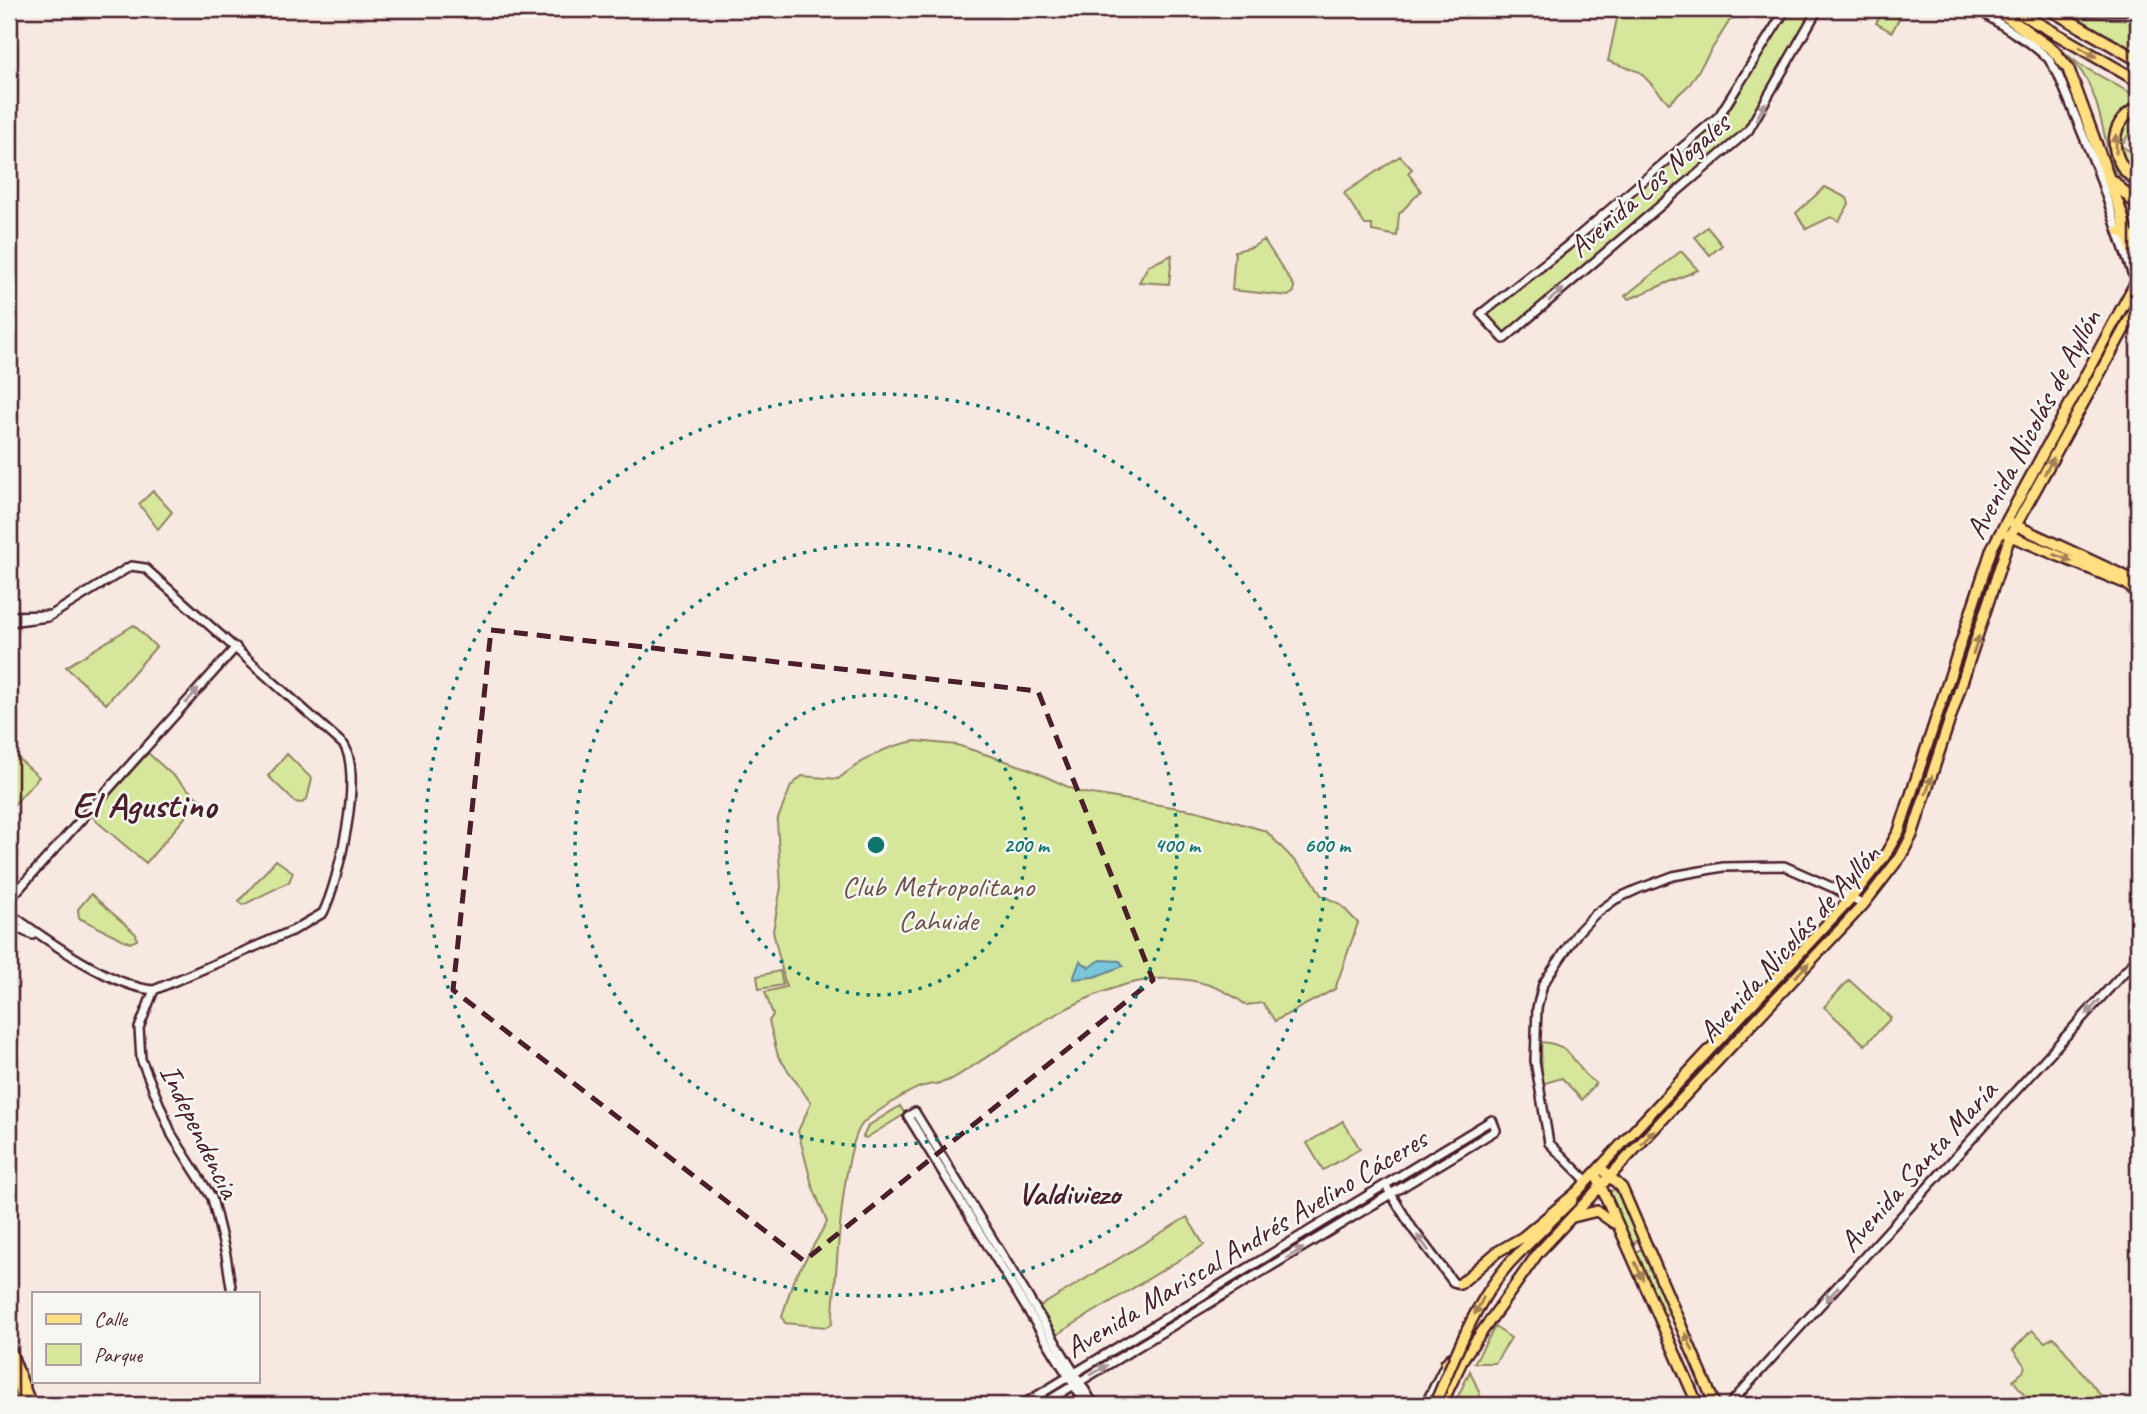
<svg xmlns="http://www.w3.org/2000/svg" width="2147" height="1414" viewBox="0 0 2147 1414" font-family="Caveat,sans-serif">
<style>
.green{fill:#d6e79b;stroke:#908363;stroke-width:2}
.water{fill:#7ac6d9;stroke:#678393;stroke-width:2}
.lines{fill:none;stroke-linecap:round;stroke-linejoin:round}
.minor-casing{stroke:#4a1f2b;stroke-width:12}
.major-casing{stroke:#4a1f2b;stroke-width:14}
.highway-casing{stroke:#4a1f2b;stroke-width:15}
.minor{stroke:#f6f6f2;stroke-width:7}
.major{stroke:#ffdf80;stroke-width:9}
.highway{stroke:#ffdf80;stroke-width:10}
.major-bridge-casing{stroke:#4a1f2b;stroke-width:14;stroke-linecap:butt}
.major-bridge{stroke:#ffdf80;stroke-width:9}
.oneway{fill:#a47f56}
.oneway2{fill:#a99598}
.marked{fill:none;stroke:#4a1f2b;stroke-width:5;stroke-dasharray:14 9;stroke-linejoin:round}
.ring{fill:none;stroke:#0f766e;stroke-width:3.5;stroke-dasharray:3.5 7}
.labels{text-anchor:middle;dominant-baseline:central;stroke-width:5;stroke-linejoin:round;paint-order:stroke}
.street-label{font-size:30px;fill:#4a1f2b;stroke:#f6f6f2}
.park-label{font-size:30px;fill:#6d5147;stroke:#f6f6f2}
.neighbourhood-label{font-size:32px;font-weight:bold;fill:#4a1f2b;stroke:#f6f6f2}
.district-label{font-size:37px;font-weight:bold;fill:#4a1f2b;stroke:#f6f6f2}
.centre{fill:#0f766e;stroke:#f6f6f2;stroke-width:3.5}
.ring-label{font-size:21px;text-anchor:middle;font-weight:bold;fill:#0f766e;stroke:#f6f6f2;stroke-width:5;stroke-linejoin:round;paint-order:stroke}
</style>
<rect width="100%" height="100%" fill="#f7e9e2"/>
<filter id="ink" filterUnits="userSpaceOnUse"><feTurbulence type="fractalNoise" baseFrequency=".0143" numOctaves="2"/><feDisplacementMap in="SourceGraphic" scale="14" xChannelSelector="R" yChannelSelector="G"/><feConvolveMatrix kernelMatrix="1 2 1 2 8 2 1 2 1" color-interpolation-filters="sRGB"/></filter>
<g filter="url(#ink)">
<path class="green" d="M1619,9H1728L1735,12L1690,84L1669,103L1640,72L1608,61Z
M1788,9H1814L1749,125L1502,336L1484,315L1721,119L1733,104Z
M1884,9H1904L1892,32L1876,23Z
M2072,15L2124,20L2138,17V52Z
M2058,47L2080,65L2138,97V105C2116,114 2105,130 2111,155C2114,165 2121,170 2119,181C2102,146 2104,104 2081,71C2075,62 2065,54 2058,47Z
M2138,115V121L2121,146L2128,150L2132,163L2129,169C2115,150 2114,126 2138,115Z
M1400,156L1412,169L1408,173L1421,191L1399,214L1397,236L1372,231V225H1365L1344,193Z
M1825,187L1847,198L1849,204L1839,221L1831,217L1806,229L1796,213Z
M1707,227L1722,245L1710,255L1695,237Z
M1264,240L1294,286V292L1288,296L1232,290L1235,251L1252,247Z
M1681,251L1698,270L1629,299L1625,296Z
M1172,255L1169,284L1139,282L1148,266Z
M153,491L172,512L158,529L139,504Z
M134,625L156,647L106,704L66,667Z
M916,741L957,745L1027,768L1079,792L1197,811L1266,831L1312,879L1321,895L1340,904L1358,923L1335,989L1275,1021L1263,1003L1246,1005C1151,932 1037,1027 954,1078C943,1084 936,1083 924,1086C912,1088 873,1114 864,1122C841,1143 836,1287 832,1324L826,1327L785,1323L782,1317L793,1281L827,1222L812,1185L798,1131L811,1103L778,1056L769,1021L773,1015L765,992L786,987L773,931L781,887L777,821L791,786L802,776L838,779C864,759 884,746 916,741Z
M9,750L39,777L9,810Z
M148,753L200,800L146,863L95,820L93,814Z
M287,754L312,779L307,799L302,803L295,802L268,776Z
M276,860L293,872L289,882L243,905L239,901Z
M91,894L136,934L137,940L130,943L79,918L78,909Z
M780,971L783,985L759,989L757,976Z
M1849,980L1891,1018L1865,1045L1824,1007Z
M1541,1042C1577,1044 1572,1069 1596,1083L1582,1100L1562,1078L1542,1084Z
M900,1106L905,1114L866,1138L863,1137L868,1126Z
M1343,1121L1360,1149L1323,1170L1307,1143Z
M1615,1187L1638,1239L1634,1244L1628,1242L1631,1240L1620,1222L1609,1194Z
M1382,1188L1385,1194L1251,1274L1249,1271Z
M1187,1217L1204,1245L1056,1335L1039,1307Z
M1639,1250H1645L1671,1311L1663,1316L1635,1255Z
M1495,1327L1511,1338L1495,1363H1474Z
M2032,1330L2045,1342L2054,1337L2103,1398L2093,1405H2032L2013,1380L2023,1372L2025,1366L2013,1350Z
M1470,1371L1480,1394L1474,1405H1454Z"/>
<path class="water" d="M1101,960L1120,961L1123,966L1094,977L1073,979L1080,961L1089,967Z"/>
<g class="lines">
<g class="minor-casing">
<path id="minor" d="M1786,9L1719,116L1567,246L1481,314L1504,339L1748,131L1818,9
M1977,9L2031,44L2048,58L2058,74L2097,169L2132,273
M9,616L51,615
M9,622L48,617L131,566L145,568L344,745C363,775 339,881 323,913L294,930L154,990C111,987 44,938 9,913
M9,900L236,647
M9,925L33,935
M154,990L139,1028L141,1059L172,1135L212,1198L226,1255L232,1293
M1587,1181L1549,1143L1535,1061L1537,1008L1543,984L1578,932L1594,915L1616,899L1638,889L1673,876L1723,867L1784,866L1836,889L1863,905
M1386,1186L1412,1228L1453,1282L1460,1284
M1022,1405L1492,1120L1496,1130L1467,1148L1041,1405
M1086,1405L908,1116L915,1112L1094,1405
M1425,1405L1446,1363
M1729,1405L2138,957"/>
</g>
<g class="major-casing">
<path id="major" d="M2119,231L2138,240
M2013,524L2138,582
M2008,535L2127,584L2138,595
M1600,1167L1622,1188L1715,1405
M1595,1173L1698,1405
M1573,1217L1597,1211L1614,1223
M1520,1252L1572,1200
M1460,1284L1497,1252L1523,1237L1577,1192L1852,897L1884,857L1899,831L1992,548L2138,278
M9,1347L31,1405
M1446,1363L1451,1358L1460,1361
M14,1373L24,1405
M1441,1405L1464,1357L1538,1253L1863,905L1901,856L1912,835L2010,536L2138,304"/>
</g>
<g class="highway-casing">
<path id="highway" d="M1996,9L2053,50L2068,68L2121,212L2134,256L2137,280
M2013,9L2138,81
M2049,9L2138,60
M2090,9H2124
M2138,108C2105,123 2109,164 2138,181
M2113,181L2138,206"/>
</g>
<use href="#minor" class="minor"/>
<use href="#major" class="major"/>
<use href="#highway" class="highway"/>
<g class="major-bridge-casing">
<path id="major-bridge" d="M1434,1405C1458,1351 1477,1294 1520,1252"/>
</g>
<use href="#major-bridge" class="major-bridge"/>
</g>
<defs><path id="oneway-solid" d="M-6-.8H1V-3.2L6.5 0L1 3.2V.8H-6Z" transform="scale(1.75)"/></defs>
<g class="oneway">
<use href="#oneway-solid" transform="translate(2088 52) rotate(31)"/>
<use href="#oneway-solid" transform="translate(2116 144) rotate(-91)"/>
<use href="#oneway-solid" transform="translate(2049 466) rotate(-61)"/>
<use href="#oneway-solid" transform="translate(2063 558) rotate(22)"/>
<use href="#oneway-solid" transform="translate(1976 645) rotate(-72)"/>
<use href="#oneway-solid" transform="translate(1929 785) rotate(-71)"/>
<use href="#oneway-solid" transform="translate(1802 970) rotate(-47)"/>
<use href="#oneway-solid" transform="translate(1648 1137) rotate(-47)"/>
<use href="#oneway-solid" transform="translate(1639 1271) rotate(66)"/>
<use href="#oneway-solid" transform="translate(1479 1306) rotate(118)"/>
<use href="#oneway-solid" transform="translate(1689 1342) rotate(-114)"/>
</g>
<g class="oneway2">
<use href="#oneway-solid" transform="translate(1761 111) rotate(-61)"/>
<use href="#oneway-solid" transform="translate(1556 295) rotate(-40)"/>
<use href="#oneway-solid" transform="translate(192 696) rotate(-49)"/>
<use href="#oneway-solid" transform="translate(2093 1007) rotate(132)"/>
<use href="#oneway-solid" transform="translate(1423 1243) rotate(-127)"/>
<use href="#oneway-solid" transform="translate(1295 1253) rotate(-31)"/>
<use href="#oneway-solid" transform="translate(1832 1294) rotate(132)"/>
<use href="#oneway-solid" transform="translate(1099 1370) rotate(-31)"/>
</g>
</g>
<path class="marked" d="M491,630L1038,691L1153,980L804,1261L453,990Z"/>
<g class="ring">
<circle cx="876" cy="845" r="150"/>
<circle cx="876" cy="845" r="301"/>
<circle cx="876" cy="845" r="451"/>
</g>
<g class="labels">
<g class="street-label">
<text transform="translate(1649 185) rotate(-41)">Avenida Los Nogales</text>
<text transform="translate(2033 424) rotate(-62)">Avenida Nicolás de Ayllón</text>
<text transform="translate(1789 943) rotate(-48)">Avenida Nicolás de Ayllón</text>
<text transform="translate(200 1131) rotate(64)">Independencia</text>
<text transform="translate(1918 1166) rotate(-48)">Avenida Santa María</text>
<text transform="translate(1246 1243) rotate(-31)">Avenida Mariscal Andrés Avelino Cáceres</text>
</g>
<g class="park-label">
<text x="938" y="886">Club Metropolitano<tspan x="938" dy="34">Cahuide</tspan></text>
</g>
<g class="neighbourhood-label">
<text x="1069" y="1193">Valdiviezo</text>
</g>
<g class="district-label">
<text x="144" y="804">El Agustino</text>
</g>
</g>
<circle cx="876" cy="845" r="10" class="centre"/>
<g class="ring-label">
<text x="1026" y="852">200 m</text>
<text x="1177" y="852">400 m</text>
<text x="1327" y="852">600 m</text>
</g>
<rect width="2147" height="1414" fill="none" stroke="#f6f6f2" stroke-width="35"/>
<rect x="18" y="18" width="2112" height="1379" fill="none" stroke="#4a1f2b" stroke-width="2.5" filter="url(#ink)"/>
<rect x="32" y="1292" width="228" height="91" fill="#f6f6f2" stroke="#b1a0a2" stroke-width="2"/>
<rect x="46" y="1314" width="35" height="10" fill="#ffdf80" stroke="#b1a0a2" stroke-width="2"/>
<text x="94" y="1326" font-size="21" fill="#4a1f2b">Calle</text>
<rect x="46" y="1344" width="35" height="21" fill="#d6e79b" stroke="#b1a0a2" stroke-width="2"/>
<text x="94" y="1362" font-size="21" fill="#4a1f2b">Parque</text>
</svg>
